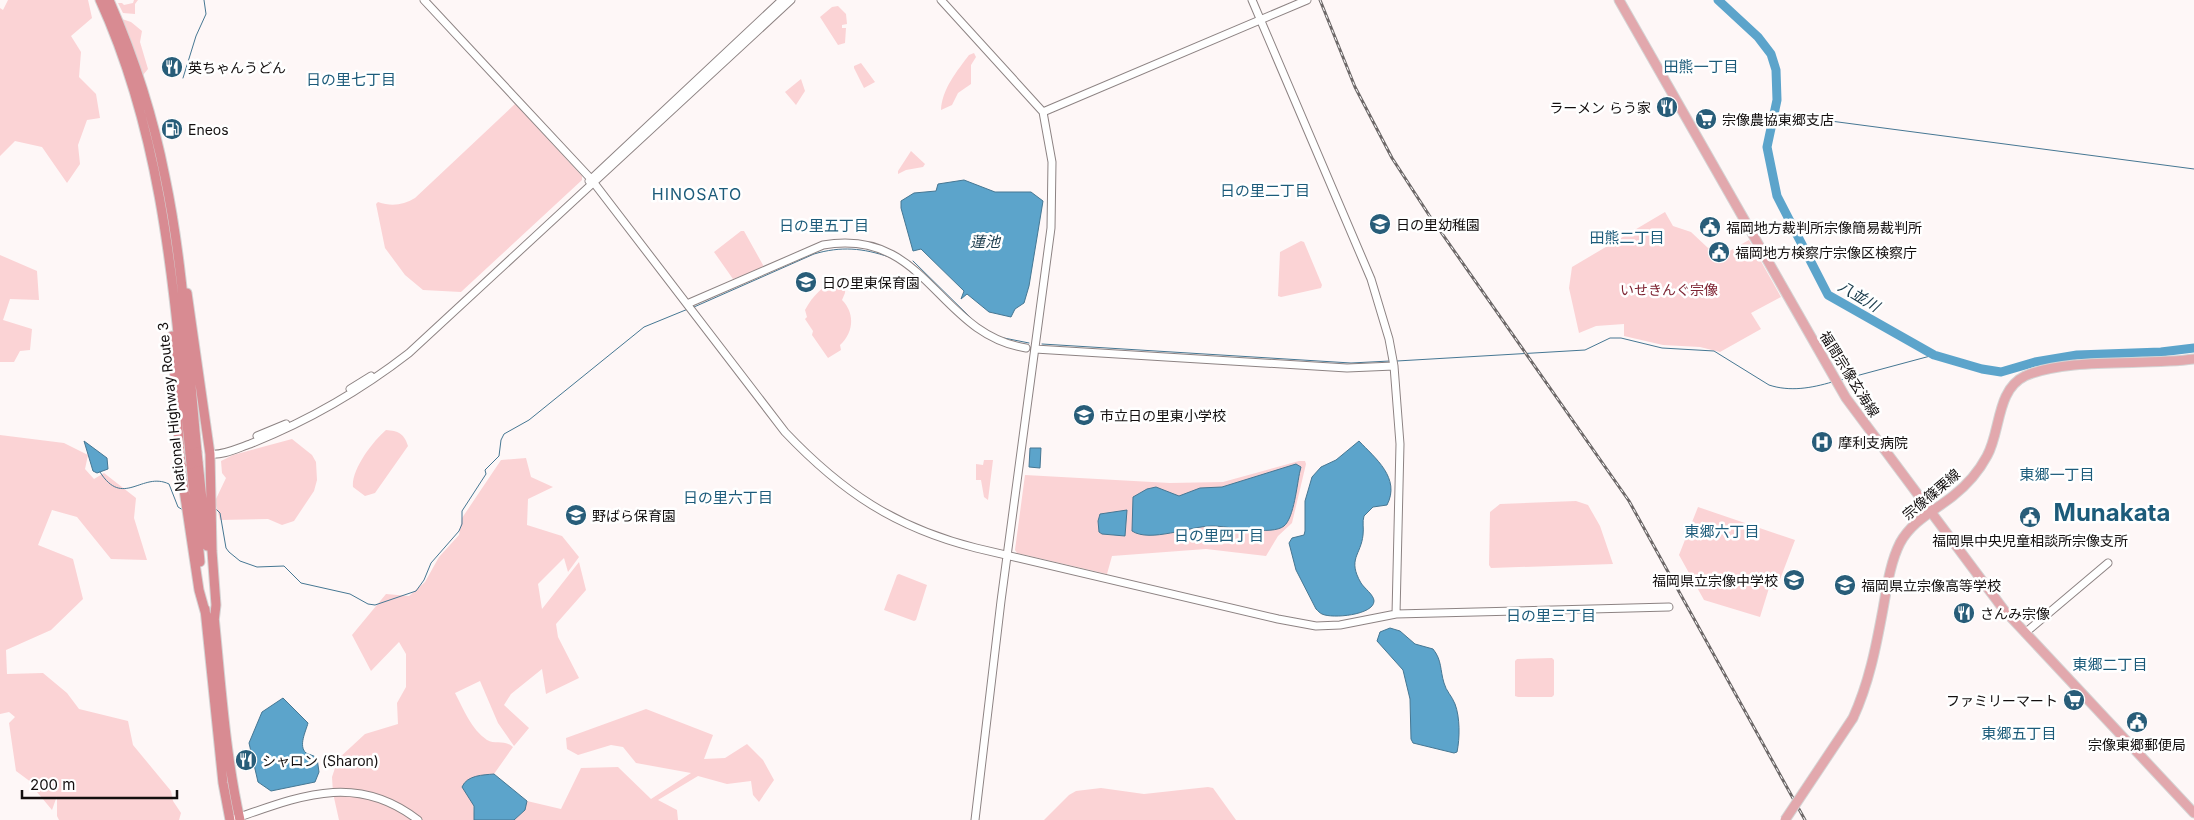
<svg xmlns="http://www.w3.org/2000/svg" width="2194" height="820" viewBox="0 0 2194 820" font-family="Inter,'Noto Sans JP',sans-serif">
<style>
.green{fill:#fbd3d5}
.water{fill:#5ca4cb;stroke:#467793}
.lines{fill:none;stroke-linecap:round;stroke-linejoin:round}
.stream{stroke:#467793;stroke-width:1}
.river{stroke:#5ca4cb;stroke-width:9}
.tertiary-casing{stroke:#8d8383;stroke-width:9}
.primary-casing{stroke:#d5d4d4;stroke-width:11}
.trunk-casing{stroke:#d5d4d4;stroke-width:11}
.tertiary{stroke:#fff;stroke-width:7}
.primary{stroke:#e2a8ad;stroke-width:9}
.trunk{stroke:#d88b92;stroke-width:9}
.rail-casing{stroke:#6e6969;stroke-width:3}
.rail{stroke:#fff;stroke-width:1;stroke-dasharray:4;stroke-linecap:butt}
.primary-bridge-casing{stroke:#d5d4d4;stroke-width:11;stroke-linecap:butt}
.trunk-bridge-casing{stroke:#d5d4d4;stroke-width:11;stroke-linecap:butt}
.primary-bridge{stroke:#e2a8ad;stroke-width:9}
.trunk-bridge{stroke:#d88b92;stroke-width:9}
.labels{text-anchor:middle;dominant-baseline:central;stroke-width:5;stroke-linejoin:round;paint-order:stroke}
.poi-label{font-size:14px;fill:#130f0f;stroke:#fff;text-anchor:start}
.park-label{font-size:14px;fill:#7f2634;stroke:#fff}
.street-label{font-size:14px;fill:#130f0f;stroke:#fff}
.neighbourhood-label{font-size:15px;fill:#1c5b7a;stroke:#fff}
.water-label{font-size:15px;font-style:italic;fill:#193a4b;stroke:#fff}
.quarter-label{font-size:16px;letter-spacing:1px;fill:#1c5b7a;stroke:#fff}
.town-label{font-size:24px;font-weight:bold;fill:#1c5b7a;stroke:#fff}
</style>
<rect width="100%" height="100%" fill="#fef7f7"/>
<path class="green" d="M8,0H88L92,18L71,36L81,52L79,77L96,94L100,118L87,120L78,145L80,164L67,183L42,147L15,141L0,156V8L3,10Z
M134,0H138L135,4V14L123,13L118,3H122L124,5L133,3Z
M838,6L846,14L847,24L842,25V28H846L845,43L838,45L820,17L832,7Z
M122,19L131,22L142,31L140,42L148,69L143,75Z
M974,53L976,57L971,65V84L958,93L952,105L941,110C942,89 957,71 969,55Z
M861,63L875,82L864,88L854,68V66Z
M801,79L805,91L796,105L785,92Z
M515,104L582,176V180L461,292L423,290L405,275L385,248L376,204L378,202C392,207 403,205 415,198Z
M911,151L925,164L923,167L906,170L898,174V171Z
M1665,212L1673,226L1691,232L1708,248L1711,246L1717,258L1749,240L1781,297L1751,313L1761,329L1720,352L1700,347L1663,345L1624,336V324L1596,326L1579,333L1569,288L1572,267Z
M741,231H744L763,265V268L733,279L714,252Z
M1301,241L1304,242L1322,285L1321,288L1281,297L1278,296L1280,252Z
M0,255L37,271L39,300L10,299L3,320L32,329L30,350L20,351L14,362H0Z
M838,278H846L845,293L842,300C855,313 854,332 840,345L841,350L828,358L812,335L813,331L805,319L807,317L805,310C813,295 823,286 838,278Z
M386,430C398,431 404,433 408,446L375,493L365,496L353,487C351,470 373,441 386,430Z
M0,435L64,443L88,455L85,469L94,479L104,473L136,498L134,518L147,560L111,559L77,517L52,510L38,545L73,559L83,599L51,630L6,650L7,674L43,673L67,693L79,709L128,721L133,745L171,791L173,801L181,813L179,820H59L57,816V796L52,810L37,792L35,785L16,771L9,723L15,717L9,712L0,714Z
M292,439L312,455L316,462L317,480L314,491L294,521L282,525L268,519L220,520L215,501L226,478L222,473L221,461L233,455Z
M526,458L531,477L553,487L528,499L527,525L562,536L579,557L568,572L564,558L538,584L542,609L579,562L586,590L556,624L558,637L579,678L546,694L542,669L511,694L504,705L529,728L514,746L498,723L480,681L455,693C464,710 471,729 487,740C495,745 504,739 513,747L494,774L487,775C474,792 471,799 475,820H339L333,793L332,777L338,759L365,734L398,724L397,703L406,687V654L399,642L371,671L352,635L386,594L409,596L425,582L439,557L459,535L462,518L501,460Z
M984,460H993L988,500L984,497L981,480H976V464L983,465Z
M1299,461H1305L1306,464L1292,523L1278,536L1266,556L1206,549L1112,556L1107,574L1017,553L1015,550L1025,475L1170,483L1223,482Z
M1576,501L1588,505L1600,526L1613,564L1491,568L1489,565L1490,512L1500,504Z
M1698,507L1795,540L1776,590L1769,588L1760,617L1704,600L1679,555Z
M899,574L927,585L916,620L914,621L884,610L897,575Z
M1552,658L1554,660V695L1552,697H1518L1515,696V661L1517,659Z
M646,709L713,735L704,759L725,758L747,744L763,760L774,780L759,802L753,795L751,781L727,784L698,776L658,800L677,810L678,820H514L525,810L527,801L561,809L581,768L618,767L651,799L691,773L636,763L623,747L611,745L578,755L567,749L566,738Z
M1208,787L1213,788L1236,820H1044L1069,795L1076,791L1101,788L1144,794Z"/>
<path class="water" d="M964,180L995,192H1031L1043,201L1029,286L1024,303L1015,309L1011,317L989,312L967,294L961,299L964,291L921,249L913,251L901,208V201L914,193L936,191L938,184Z
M84,441L107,458L108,469L97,473L93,471Z
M1359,441C1375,458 1401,478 1387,505L1373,507L1364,516C1362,522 1364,528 1363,535C1361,555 1347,559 1361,583C1364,588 1374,595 1374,601C1374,615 1332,619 1322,614C1321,614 1317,610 1316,609L1296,570L1289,543L1292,538L1304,535L1305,531V501L1312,477L1321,467L1336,460Z
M1030,448H1041L1040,468L1029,467Z
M1296,464L1301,467L1300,471C1297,484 1294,518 1284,526C1272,536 1228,526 1212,526C1190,526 1150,543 1132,531L1133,497L1147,489L1156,487L1179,496L1200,488L1222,487Z
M1127,510L1125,536L1102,534L1099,532L1098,521L1100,514Z
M1390,628L1400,631L1415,644L1433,649C1442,660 1440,670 1444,683C1446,691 1452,696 1455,704C1460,717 1460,738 1457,752L1454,753L1413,743L1411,739L1410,699L1403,670L1377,641L1380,632Z
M283,698L308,723C306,731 298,746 306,753C310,755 313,755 317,758L319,772L315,782L271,791L258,782L249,743L262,712Z
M494,774L527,801L525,810L514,820H474V806L462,787C467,775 483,775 494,774Z"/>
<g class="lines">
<path class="stream" d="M183,78L196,36L206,14L204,0
M1785,115L2194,169
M913,261L975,322
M694,307L814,254C841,246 863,248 889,257
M1004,338L1029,343
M1042,344L1351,363L1390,361
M1397,361L1585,350L1610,338H1621L1662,348L1714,351L1769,385C1790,392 1812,388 1832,382
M1841,380L1934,355
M100,472C123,509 142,471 169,484L178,507L183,510
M216,509L220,513L226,548L229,552L240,561L257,567L284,566L301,583L350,594L368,604L375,605L416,591L424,580L431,563L459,531L462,524V511L486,474L485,470L499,456L501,440L504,434L529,420L644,327L688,309"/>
<path class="river" d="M1718,0L1758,37L1771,54L1776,70L1777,100L1767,147L1777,196L1828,295L1934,355L1982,369L2001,372L2035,362L2077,355L2161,352L2194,348"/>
<g class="tertiary-casing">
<path id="tertiary" d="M424,0L591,179L785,432C842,492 896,528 976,548L1278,619L1316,626L1340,625L1396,614L1669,607
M941,0L1043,112L1052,162L1051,228L1001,601L975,820
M1252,0L1371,279L1389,339L1394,366L1400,444L1396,614
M1043,112L1307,0
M589,181L782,0
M687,304L823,245C927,227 937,334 1026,348
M1035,349L1347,368L1394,366
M350,389L371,376
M257,436L286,424
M210,454C222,456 238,448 250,444C308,421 360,391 409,353L791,0
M2025,633L2108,563
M231,820C298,797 355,771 418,820"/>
</g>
<g class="primary-casing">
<path id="primary" d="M1619,0L1846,398L2004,610L2194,813
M1853,718C1869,683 1876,647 1883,609C1887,587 1890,563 1900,543C1912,521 1934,511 1953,496C1967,485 1979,471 1987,456C2001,431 1996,390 2025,376C2068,357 2145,366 2194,359"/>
</g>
<g class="trunk-casing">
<path id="trunk" d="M100,0C166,145 174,298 190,454
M109,0C134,57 153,116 165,177C184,267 188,361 197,452
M187,293L210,454L212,551L216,605L214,622
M172,336L180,457L182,463L181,470L199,590L206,615
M198,462L207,546
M191,464L200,562
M205,609L223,783L230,820
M214,616C221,684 225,753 240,820"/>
</g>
<use href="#tertiary" class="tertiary"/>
<use href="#primary" class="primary"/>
<use href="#trunk" class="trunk"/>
<g class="rail-casing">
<path id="rail" d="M1320,0L1355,87L1392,158L1429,215L1629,501L1805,820"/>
</g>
<use href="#rail" class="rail"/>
<g class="primary-bridge-casing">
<path id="primary-bridge" d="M1785,820L1853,718"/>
</g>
<g class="trunk-bridge-casing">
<path id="trunk-bridge" d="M197,452L198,462
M190,454L191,464"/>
</g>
<use href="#primary-bridge" class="primary-bridge"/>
<use href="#trunk-bridge" class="trunk-bridge"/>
</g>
<defs>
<g id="restaurant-disc" transform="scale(1.125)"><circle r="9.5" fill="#285d79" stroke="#fff"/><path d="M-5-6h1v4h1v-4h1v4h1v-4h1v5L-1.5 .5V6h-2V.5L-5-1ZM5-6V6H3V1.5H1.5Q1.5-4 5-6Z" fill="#fff"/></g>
<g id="supermarket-disc" transform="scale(1.125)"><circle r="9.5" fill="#285d79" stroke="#fff"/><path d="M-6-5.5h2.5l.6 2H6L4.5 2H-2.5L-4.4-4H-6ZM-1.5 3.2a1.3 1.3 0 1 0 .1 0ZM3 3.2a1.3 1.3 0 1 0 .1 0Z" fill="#fff"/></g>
<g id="fuel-disc" transform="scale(1.125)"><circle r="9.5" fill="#285d79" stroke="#fff"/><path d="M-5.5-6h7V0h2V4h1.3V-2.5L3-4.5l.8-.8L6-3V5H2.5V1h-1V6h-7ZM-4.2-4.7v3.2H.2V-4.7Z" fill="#fff"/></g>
<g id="school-disc" transform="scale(1.125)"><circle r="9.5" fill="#285d79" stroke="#fff"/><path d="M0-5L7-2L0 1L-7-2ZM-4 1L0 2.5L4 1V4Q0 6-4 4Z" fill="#fff"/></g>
<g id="civic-disc" transform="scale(1.125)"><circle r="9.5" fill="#285d79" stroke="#fff"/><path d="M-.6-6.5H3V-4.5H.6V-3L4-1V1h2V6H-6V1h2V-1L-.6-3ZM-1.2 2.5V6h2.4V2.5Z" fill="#fff"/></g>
<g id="hospital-disc" transform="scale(1.125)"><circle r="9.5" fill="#285d79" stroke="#fff"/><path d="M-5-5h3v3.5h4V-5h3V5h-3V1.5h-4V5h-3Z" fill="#fff"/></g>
</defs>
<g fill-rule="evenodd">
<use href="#restaurant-disc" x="172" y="67"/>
<use href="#restaurant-disc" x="1667" y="107"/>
<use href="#supermarket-disc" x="1706" y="119"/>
<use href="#fuel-disc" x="172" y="129"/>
<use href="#school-disc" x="1380" y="224"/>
<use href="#civic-disc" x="1710" y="227"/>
<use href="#civic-disc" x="1719" y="252"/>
<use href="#school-disc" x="806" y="282"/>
<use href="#school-disc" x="1084" y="415"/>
<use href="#hospital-disc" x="1822" y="442"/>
<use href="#school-disc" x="576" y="515"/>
<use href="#civic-disc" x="2030" y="517"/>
<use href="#school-disc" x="1794" y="580"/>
<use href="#school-disc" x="1845" y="585"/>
<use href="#restaurant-disc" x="1964" y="613"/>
<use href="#supermarket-disc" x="2074" y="700"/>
<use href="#civic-disc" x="2137" y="722"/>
<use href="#restaurant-disc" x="246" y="760"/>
</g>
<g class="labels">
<g class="poi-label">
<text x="188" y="67">英ちゃんうどん</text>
<text x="1651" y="107" text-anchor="end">ラーメン らう家</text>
<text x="1722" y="119">宗像農協東郷支店</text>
<text x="188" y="129">Eneos</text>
<text x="1396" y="224">日の里幼稚園</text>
<text x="1726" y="227">福岡地方裁判所宗像簡易裁判所</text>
<text x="1735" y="252">福岡地方検察庁宗像区検察庁</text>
<text x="822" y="282">日の里東保育園</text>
<text x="1100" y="415">市立日の里東小学校</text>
<text x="1838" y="442">摩利支病院</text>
<text x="592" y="515">野ばら保育園</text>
<text x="2030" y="540" text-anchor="middle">福岡県中央児童相談所宗像支所</text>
<text x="1778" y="580" text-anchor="end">福岡県立宗像中学校</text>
<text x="1861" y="585">福岡県立宗像高等学校</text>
<text x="1980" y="613">さんみ宗像</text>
<text x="2058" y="700" text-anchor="end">ファミリーマート</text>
<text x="2137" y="744" text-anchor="middle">宗像東郷郵便局</text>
<text x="262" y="760">シャロン (Sharon)</text>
</g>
<g class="park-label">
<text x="1669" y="289">いせきんぐ宗像</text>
</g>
<g class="street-label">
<text transform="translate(1850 374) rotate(58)">福間宗像玄海線</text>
<text transform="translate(171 407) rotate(-96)">National Highway Route 3</text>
<text transform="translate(1931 494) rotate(-40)">宗像篠栗線</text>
</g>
<g class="neighbourhood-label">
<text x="1701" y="66">田熊一丁目</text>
<text x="351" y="79">日の里七丁目</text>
<text x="1265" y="190">日の里二丁目</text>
<text x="824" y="225">日の里五丁目</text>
<text x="1627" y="237">田熊二丁目</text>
<text x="2057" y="474">東郷一丁目</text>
<text x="728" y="497">日の里六丁目</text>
<text x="1722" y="531">東郷六丁目</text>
<text x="1219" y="535">日の里四丁目</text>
<text x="1551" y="615">日の里三丁目</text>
<text x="2110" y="664">東郷二丁目</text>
<text x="2019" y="733">東郷五丁目</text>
</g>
<g class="water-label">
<text x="985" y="241">蓮池</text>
<text transform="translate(1859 296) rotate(31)">八並川</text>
</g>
<g class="quarter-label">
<text x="697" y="194">HINOSATO</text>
</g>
<g class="town-label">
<text x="2112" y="512">Munakata</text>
</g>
</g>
<path d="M22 790v8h155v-8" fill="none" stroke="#130f0f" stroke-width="2.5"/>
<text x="30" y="790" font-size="15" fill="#130f0f" stroke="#ffffff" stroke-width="4" paint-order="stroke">200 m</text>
</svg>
